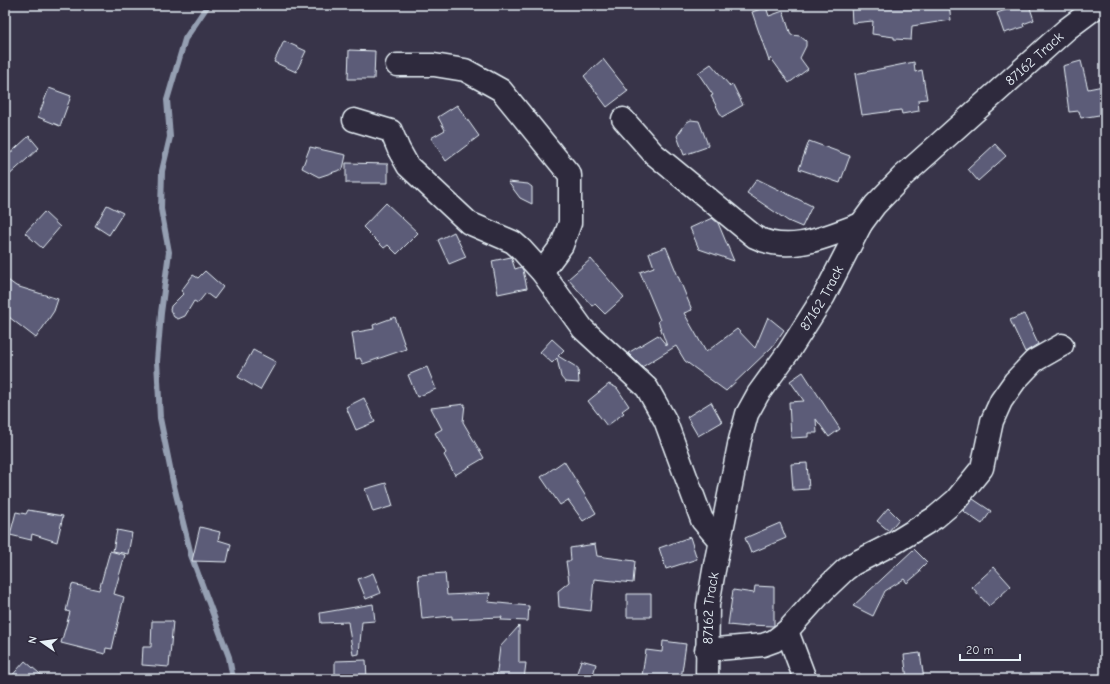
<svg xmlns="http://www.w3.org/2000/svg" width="1110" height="684" viewBox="0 0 1110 684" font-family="'Comic Neue',sans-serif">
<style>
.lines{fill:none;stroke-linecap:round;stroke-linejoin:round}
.stream{stroke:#959fb2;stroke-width:6}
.building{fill:#5c5b78;stroke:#e8f1f8}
.street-casing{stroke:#e8f1f8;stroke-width:25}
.street{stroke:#2f2a3d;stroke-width:22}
.labels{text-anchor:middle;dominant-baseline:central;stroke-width:4;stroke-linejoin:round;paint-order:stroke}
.street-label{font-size:14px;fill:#e8f1f8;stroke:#2f2a3d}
</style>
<rect width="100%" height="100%" fill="#383449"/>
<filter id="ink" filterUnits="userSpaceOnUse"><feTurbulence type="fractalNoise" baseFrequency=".025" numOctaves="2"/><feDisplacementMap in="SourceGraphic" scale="8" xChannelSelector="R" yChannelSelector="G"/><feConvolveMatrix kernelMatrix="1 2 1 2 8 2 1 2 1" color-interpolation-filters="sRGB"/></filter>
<g filter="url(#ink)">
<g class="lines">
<path class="stream" d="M208,5L185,39L167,100L170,137L162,171L161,209L169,252L161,313L157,361L160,418L173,482L191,555L229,657L233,679"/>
</g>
<path class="building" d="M851,5H949L951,20L912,26L911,40L894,39V37L872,34L873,21L852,23Z
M1020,5H1029L1034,20L1023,24L1024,27L1004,33L997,13Z
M766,7L769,16L783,11L791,35L800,36L806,41V46L800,58L808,69L789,83L771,58L769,61L752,12Z
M284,41L306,51L296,72L274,62Z
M349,50L375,51L374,79H348Z
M603,59L628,91L607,107L584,76Z
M1081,61L1088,89L1103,86L1105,114L1081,118L1079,111L1069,112L1063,66Z
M914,62L915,72L922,70L927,99L918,100L919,111L902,114L901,110L862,115L855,74Z
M711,64L730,86L733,85L743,105L722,117L711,96L713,95L698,73Z
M49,88L71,96L60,126L38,117Z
M457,105L479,136L446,161L431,138L445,130L438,117Z
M691,120L699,121L708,145L707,147L684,155L677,136L687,122Z
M29,136L39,148L5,179V158Z
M809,141L850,156L840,183L799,169Z
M995,144L1006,156L978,181L968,169Z
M310,147L346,155L343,169L319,177L302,168Z
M346,163L388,164V183H346Z
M757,179L812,206L802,227L788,221L747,193Z
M508,182L528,184L532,187V204L520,198Z
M386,203L418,233L397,254L388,245L384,248L363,227Z
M107,205L123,213L109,235L95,226Z
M44,212L60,227L42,248L25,233Z
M712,218L718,223L734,261L699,249L690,228Z
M454,232L466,257L449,264L438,240Z
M666,247L692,310L684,313L706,352L737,329L755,348L768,317L784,330L772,347L726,391L685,361L676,346L642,367L628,353L658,335L667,346L658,321L660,320L640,272L654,267L649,253Z
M511,257L515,269L521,267L523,270L527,288L498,294L492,261Z
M591,259L624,297L605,314L595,304L592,306L568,279Z
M205,271L223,287L214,299L206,293L198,303L194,301L185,316L178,319L174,317L170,310L171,306L184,293L181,291L193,275L198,278Z
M5,278L16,286L58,299L54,311L36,338L5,314Z
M1024,314L1038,344L1025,352L1010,320Z
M395,317L406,349L363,364L360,358L356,359L352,333L374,329L373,325Z
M552,339L564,350L558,356L578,368L579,383L565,382L561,377L557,358L552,363L540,352Z
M253,350L276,362L260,390L238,377Z
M427,367L436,389L417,397L408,375Z
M803,372L840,429L829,437L816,419L817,433H808V437L791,438L789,402L804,401L790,381Z
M609,384L617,388L629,406L622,411L624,413L607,426L588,401Z
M364,398L375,422L356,430L346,407Z
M711,402L722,422L698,436L687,417Z
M465,404L463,422L484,458L455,475L444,455L446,453L435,433L442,429L431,408Z
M564,461L596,513L583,521L568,500L560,505L541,477Z
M807,463L809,489L793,490L791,464Z
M386,483L393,506L373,512L365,489Z
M973,499L991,511L982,524L963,511Z
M888,508L899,519L889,531L877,521Z
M28,510L63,516L57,542L32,534L31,540L10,535L16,512L26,514Z
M780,523L786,538L751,553L745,538Z
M200,527L220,532L218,540L231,544L227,562L192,561Z
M117,530L132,533L128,554L113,551Z
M690,537L697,559L666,569L659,548Z
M595,544L597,556L635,561L633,583L594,579L591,611L559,607L558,591L569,582L566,561H571L570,548Z
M914,549L927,562L919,570L920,572L907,583L904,579L885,591L873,616L853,606Z
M110,551L125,555L114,594L124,597L112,649L106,648L105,654L61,643L70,612L66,611L72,584L99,590Z
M994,567L1011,586L989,606L972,587Z
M373,573L381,593L366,599L358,579Z
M445,573L447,595L490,593L488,602L529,606L528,621L501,620L502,617L452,619V616L422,619L418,575Z
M755,586L774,587V626L748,625V627L728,625L733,590L754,593Z
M627,594H651V617H627Z
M373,604L375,621L362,622L359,654L353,655L348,622L321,623L320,613Z
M152,621H173L169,667L142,665L143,647H151Z
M519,626V663H526L524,679H496L500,647Z
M663,641L686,644L681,679L642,676L646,650L662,652Z
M920,653L924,679H907L904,655Z
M366,660L367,679H335V661Z
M581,660L596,664L592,679H575Z
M25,661L46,679H9Z"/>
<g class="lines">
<g class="street-casing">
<g id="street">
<path d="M397,65H434L465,70L501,90L570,175V223L562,245L542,272"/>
<path d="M623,119L654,154L755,237C791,255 827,236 861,224"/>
<path d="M354,120L391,131L399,150L408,166L469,223L513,242L521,249L542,272L583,329L647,388L665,420L702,520L720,541"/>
<path d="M787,631L805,679"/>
<path d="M706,650L763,645L774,641L787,631L824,590L845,570L853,564L894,543L936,517L956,500L982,468L992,421L1001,401L1015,381L1034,361L1062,345"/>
<path id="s1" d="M707,679L708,605L714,570L740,440L747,414L758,394L789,351L824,296L861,224L875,205L903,176L1067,29L1099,5"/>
</g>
</g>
<use href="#street" class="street"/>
</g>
</g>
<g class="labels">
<g class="street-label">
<text stroke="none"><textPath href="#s1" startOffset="731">87162 Track</textPath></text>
<text stroke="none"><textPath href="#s1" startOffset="407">87162 Track</textPath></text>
<text stroke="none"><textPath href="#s1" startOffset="71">87162 Track</textPath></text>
</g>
</g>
<rect width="1110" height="684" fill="none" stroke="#2f2a3d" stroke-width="20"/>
<rect x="10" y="10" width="1090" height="664" fill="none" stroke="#e8f1f8" stroke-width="1.5" filter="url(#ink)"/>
<g transform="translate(42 642) rotate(283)" stroke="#2f2a3d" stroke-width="3" paint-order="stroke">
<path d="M0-3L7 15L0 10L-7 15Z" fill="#e8f1f8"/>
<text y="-6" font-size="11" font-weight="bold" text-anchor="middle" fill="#e8f1f8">N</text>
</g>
<path d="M960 654v6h60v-6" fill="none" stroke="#e8f1f8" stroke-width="2"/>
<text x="966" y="654" font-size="12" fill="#e8f1f8" stroke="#2f2a3d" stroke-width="3" paint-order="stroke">20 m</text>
</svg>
